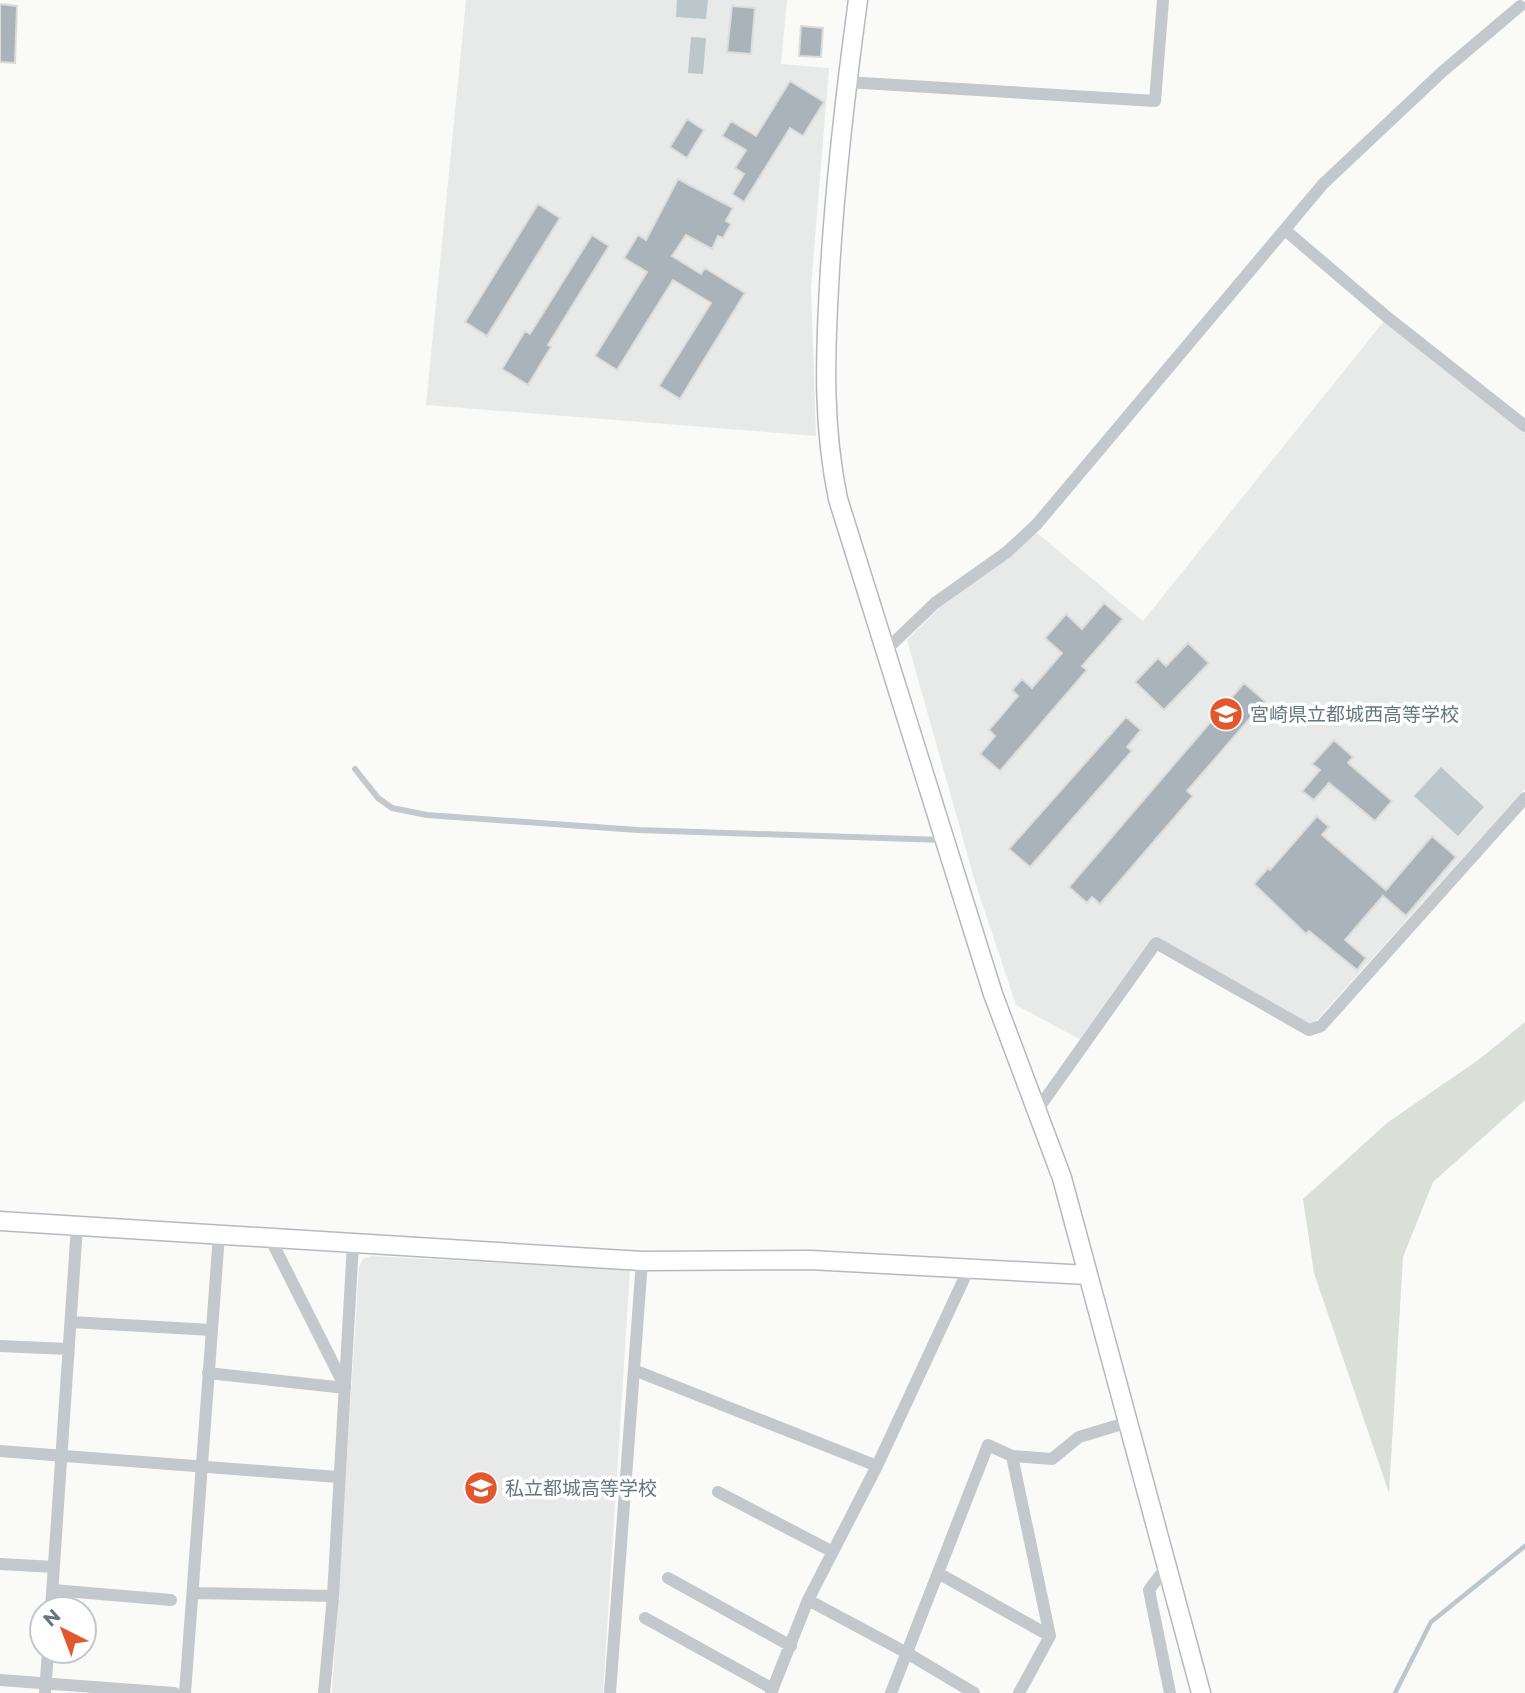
<svg xmlns="http://www.w3.org/2000/svg" width="1525" height="1693" viewBox="0 0 1525 1693" font-family="Montserrat,'Noto Sans JP',sans-serif">
<style>
.built{fill:#e8e9e9}
.green{fill:#dadfd7}
.water{fill:#bbc7cb}
.lines{fill:none;stroke-linecap:round;stroke-linejoin:round}
.stream{stroke:#bbc7cb;stroke-width:4.5}
.building{fill:#aab3b9;stroke:#dcdcda;stroke-width:2}
.secondary-casing{stroke:#b3babf;stroke-width:21}
.lane{stroke:#c3c8cc;stroke-width:6}
.street{stroke:#c3c8cc;stroke-width:12}
.secondary{stroke:#fff;stroke-width:18}
.labels{text-anchor:middle;dominant-baseline:central;stroke-width:7;stroke-linejoin:round;paint-order:stroke}
.poi-label{font-size:19px;fill:#657683;stroke:#fff;text-anchor:start}
</style>
<rect width="100%" height="100%" fill="#fafaf8"/>
<path class="built" d="M466,0H787L781,64L829,68L811,287L816,436L426,405Z
M1384,321L1525,433V789L1314,1023L1306,1024L1155,936L1081,1040L1016,1005L976,885L907,640L939,608L1037,533L1143,621Z
M371,1256L630,1270L603,1693H332L359,1267L363,1259Z"/>
<path class="green" d="M1525,1022V1100L1433,1182L1403,1257L1389,1493L1314,1273L1303,1199L1387,1123L1481,1058Z"/>
<path class="water" d="M677,0H708L706,19L676,17Z
M691,37L706,38L703,74L688,73Z
M1441,767L1484,807L1458,836L1414,796Z"/>
<g class="lines">
<path class="stream" d="M1395,1693L1431,1622L1525,1546"/>
</g>
<path class="building" d="M0,4L17,6L15,63L0,62Z
M732,6L755,8L751,54L727,52Z
M801,26L823,28L821,57L799,56Z
M790,81L824,102L803,136L790,128L744,202L732,194L744,174L735,168L746,150L722,136L731,121L756,136Z
M687,119L704,130L687,158L670,147Z
M678,179L733,208L726,221L731,224L723,238L718,236L712,249L686,235L672,256L701,274L705,268L745,293L680,399L659,386L711,303L673,280L617,370L595,356L647,272L624,258L638,235L646,240Z
M538,204L560,218L487,336L465,322Z
M592,235L609,246L548,345L551,347L528,385L502,369L525,331L530,334Z
M1104,603L1123,619L1082,666L1087,670L1000,771L980,754L995,736L989,730L1018,696L1012,690L1022,679L1032,688L1062,653L1045,638L1066,614L1082,629Z
M1188,643L1209,663L1164,710L1135,682L1158,658L1166,666Z
M1244,683L1265,701L1187,791L1193,796L1100,904L1092,897L1087,903L1069,887Z
M1126,717L1141,730L1127,747L1132,751L1030,867L1009,849Z
M1334,740L1353,757L1348,763L1392,801L1375,821L1329,783L1314,800L1302,791L1320,770L1312,764Z
M1317,816L1329,827L1322,835L1386,890L1432,836L1456,857L1406,916L1383,896L1345,940L1366,958L1357,970L1309,931L1306,934L1254,884L1268,868L1270,870Z"/>
<g class="lines">
<g class="secondary-casing">
<path id="secondary" d="M858,0C845,95 834,191 829,287C825,361 823,426 838,499L993,994L1062,1178L1201,1693
M0,1221L642,1261L810,1260L1088,1275"/>
</g>
<path class="lane" d="M355,769L378,798L392,808L427,815L638,830L943,840"/>
<path class="street" d="M846,82L1155,101L1163,0
M1285,230L1387,317L1525,426
M887,649L935,603L1007,552L1037,524L1323,184L1442,72L1520,6
M1038,1109L1156,943L1309,1030L1321,1026L1525,798
M270,1238L345,1387
M71,1322L212,1330
M0,1346L68,1349
M634,1370L877,1466
M208,1373L345,1388
M0,1451L338,1477
M1012,1456L1050,1636L1019,1693
M718,1492L833,1552
M0,1564L54,1567
M1167,1566L1149,1590L1170,1693
M938,1573L1050,1636
M668,1578L791,1646
M53,1590L171,1600
M195,1593L333,1596
M808,1600L907,1653L974,1693
M51,1609L77,1226
M645,1618L773,1689
M0,1680L174,1693
M45,1693L48,1651
M185,1693L219,1235
M324,1693L333,1596L353,1243
M610,1693L642,1261
M771,1693L808,1600L877,1466L970,1266
M891,1693L988,1445L1012,1456L1052,1459L1079,1437L1129,1422"/>
<use href="#secondary" class="secondary"/>
</g>
<defs>
<g id="school-disc" transform="scale(1.75)"><circle r="9.5" fill="#e4572e" stroke="#fff"/><path d="M0-5L7-2L0 1L-7-2ZM-4 1L0 2.5L4 1V4Q0 6-4 4Z" fill="#fff"/></g>
</defs>
<g fill-rule="evenodd">
<use href="#school-disc" x="1226" y="714"/>
<use href="#school-disc" x="481" y="1488"/>
</g>
<g class="labels">
<g class="poi-label">
<text x="1250" y="714">宮崎県立都城西高等学校</text>
<text x="505" y="1488">私立都城高等学校</text>
</g>
</g>
<g transform="translate(63 1630) rotate(318)"><circle r="33" fill="#ffffff" stroke="#c1c8cd" stroke-width="2"/>
<path d="M0-5L12 26L0 18L-12 26Z" fill="#e4572e"/>
<text y="-10" font-size="19" font-weight="bold" text-anchor="middle" fill="#657683">N</text>
</g>
</svg>
